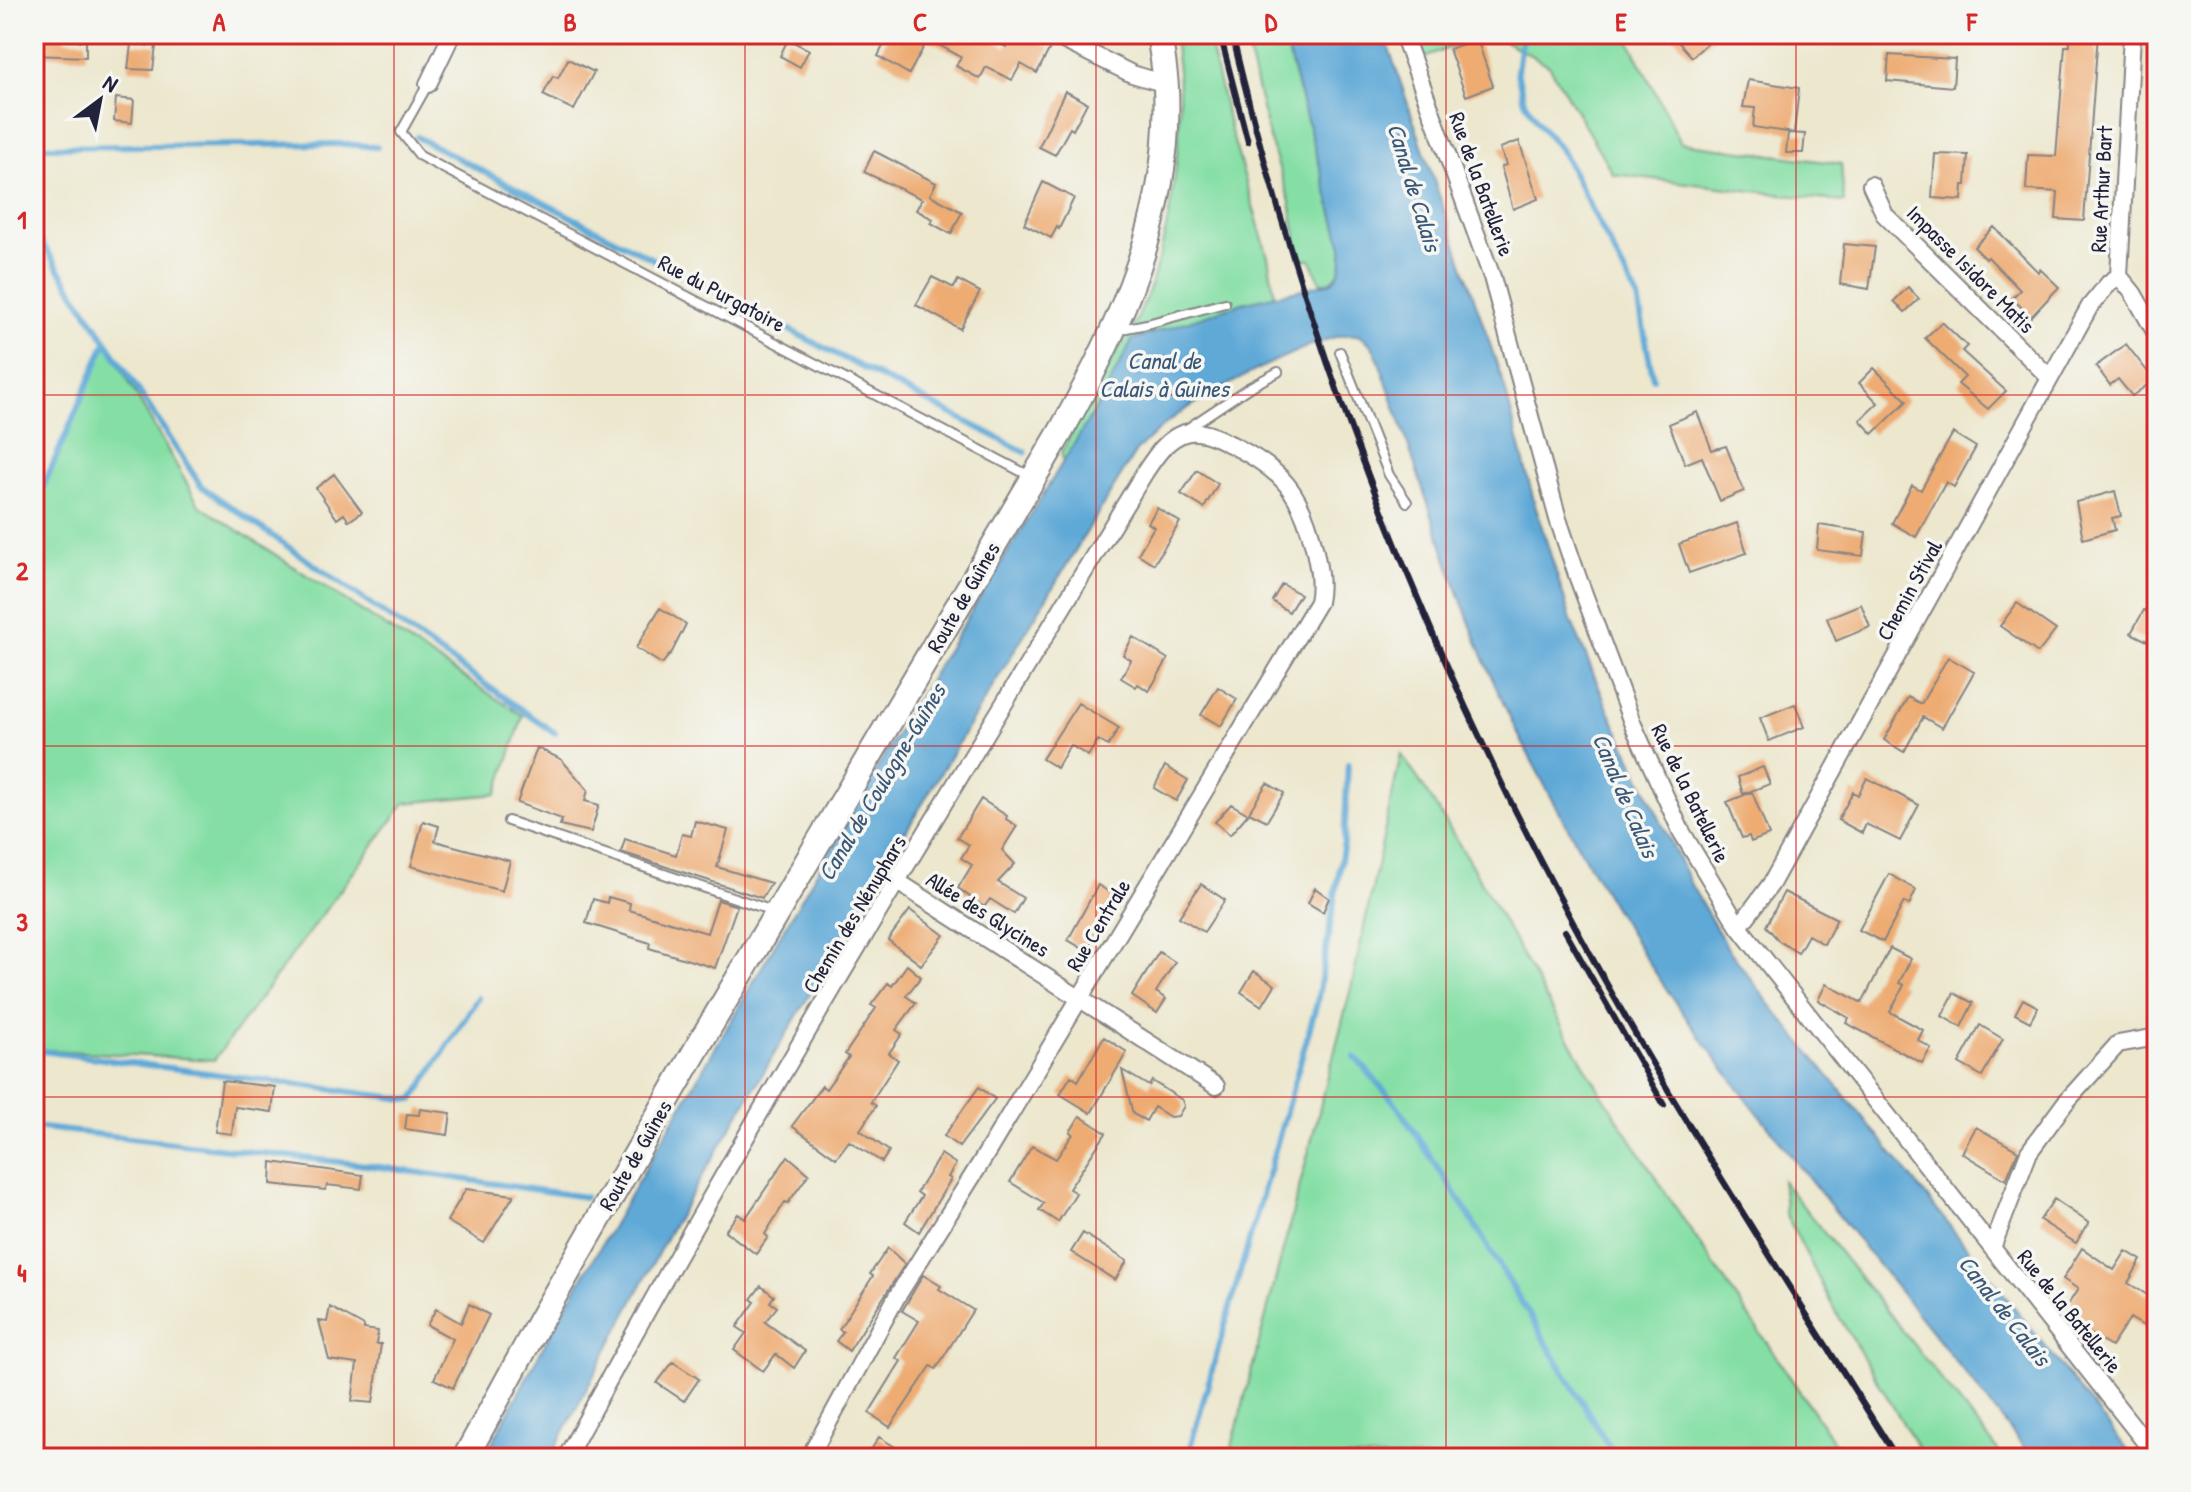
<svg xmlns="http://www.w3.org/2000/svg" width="2191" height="1492" viewBox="0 0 2191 1492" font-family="'Patrick Hand',sans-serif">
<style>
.green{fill:#85dfa5;stroke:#548070;stroke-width:2}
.water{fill:#5fa9d7;stroke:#406689;stroke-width:2}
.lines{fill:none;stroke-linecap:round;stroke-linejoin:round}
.stream{stroke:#5fa9d7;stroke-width:6}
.building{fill:#eeac73}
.service-casing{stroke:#878484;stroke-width:12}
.minor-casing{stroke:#878484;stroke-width:20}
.secondary-casing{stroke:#878484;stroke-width:28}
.service{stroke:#fff;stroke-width:8}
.minor{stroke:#fff;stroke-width:16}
.secondary{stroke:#fff;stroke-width:24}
.rail{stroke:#22223b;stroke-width:6}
.grid{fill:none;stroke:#d62828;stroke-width:2;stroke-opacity:0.55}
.labels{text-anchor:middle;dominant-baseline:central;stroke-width:7;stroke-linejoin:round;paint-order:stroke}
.street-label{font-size:22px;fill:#22223b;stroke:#f6f6f2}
.water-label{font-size:24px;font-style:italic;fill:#3a5879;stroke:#f6f6f2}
.neatline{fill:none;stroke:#d62828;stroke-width:3}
.grid-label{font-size:26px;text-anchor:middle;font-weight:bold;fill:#d62828}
</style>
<rect width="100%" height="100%" fill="#f6f6f2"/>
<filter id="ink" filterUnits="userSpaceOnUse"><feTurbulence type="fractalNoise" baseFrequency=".0125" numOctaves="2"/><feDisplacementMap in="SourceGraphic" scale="16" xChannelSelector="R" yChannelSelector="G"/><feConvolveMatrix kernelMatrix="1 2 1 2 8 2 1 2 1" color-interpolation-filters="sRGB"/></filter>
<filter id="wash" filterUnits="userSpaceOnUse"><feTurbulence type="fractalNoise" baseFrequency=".006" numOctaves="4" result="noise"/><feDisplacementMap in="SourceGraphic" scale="32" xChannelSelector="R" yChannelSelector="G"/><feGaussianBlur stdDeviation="1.8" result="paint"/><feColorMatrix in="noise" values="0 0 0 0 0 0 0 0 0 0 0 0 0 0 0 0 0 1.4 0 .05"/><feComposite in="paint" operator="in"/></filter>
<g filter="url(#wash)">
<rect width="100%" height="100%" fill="#ece7cd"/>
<path class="green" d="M1173,34H1207L1230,128L1268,257L1275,296L1243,303L1132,340L1104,395L1064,462L1061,453C1079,419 1098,385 1117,352C1124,339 1133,328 1139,315C1173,238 1189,117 1173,34Z
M1244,34H1283L1342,246C1343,264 1342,281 1321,284L1311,260L1300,259L1290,202L1269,137Z
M1416,34H1481L1425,58Z
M1491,34H1626L1681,143L1841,164L1844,202L1613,174L1549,65Z
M106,342L199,505L523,716L497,794L405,803L214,1060L34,1049V508Z
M1401,754C1478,863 1534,986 1605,1099C1682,1221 1765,1338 1844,1458H1229L1351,988Z
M1782,1180L2004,1458H1924L1833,1307L1786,1214Z"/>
<path class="water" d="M1283,34H1384L1504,385L1535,505L1571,620L1608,709L1691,885L1727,947L1772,1007L1883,1142L2134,1458H2032C1923,1317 1807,1181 1701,1038C1630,942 1570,836 1516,730C1455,607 1423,478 1375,351C1371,344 1366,338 1357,335C1327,328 1200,398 1173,418C1160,428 1148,440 1136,451L963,735L671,1229L550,1458H484L551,1332L907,716L1104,395L1132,340L1243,303L1332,282C1342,271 1343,260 1342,246Z"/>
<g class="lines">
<path class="stream" d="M1522,34L1517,71L1523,98L1539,124L1563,153L1638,299L1653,378
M417,137L1025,452
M34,147L345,144L377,147
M34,231L201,486L555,733
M34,508L106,342
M34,1050L413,1100L478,998
M1355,1057L1396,1104L1462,1204L1616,1458
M34,1127L366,1165L585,1197
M1187,1458L1317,1003L1344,842L1348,764"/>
</g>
<g id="blocks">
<path class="building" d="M34,34H64V40L86,41V57L34,55Z
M889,34H983L1006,47L1013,34H1023L1050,48L1037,73L1021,64L1012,80L986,67L980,79L956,66L961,57L928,39L909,74L878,56Z
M1671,34H1717L1692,57Z
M2076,34H2098L2084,221L2056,219L2058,192L2026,190L2028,155L2056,156L2065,46H2070V36H2076Z
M788,39L809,50L800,67L780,56Z
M1477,39L1493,86L1466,96L1449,49Z
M131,44L156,46L153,70L128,69Z
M1889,55L1955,59L1953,87L1887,81Z
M568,59L594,72L574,110L543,95L553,76L558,78Z
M1748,80L1799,88L1794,133L1753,127L1755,108L1743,107Z
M1065,91L1087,103L1073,130L1070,128L1055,155L1039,147Z
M116,98L134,100L132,123L114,121Z
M1788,133L1805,134L1803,153H1786Z
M1519,141L1538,199L1513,209L1501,167L1506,165L1500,148Z
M874,151L936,183L930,195L962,212L951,234L931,223L933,219L916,210L922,199L864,172Z
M1935,154L1968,155L1966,185H1963L1962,200L1932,198Z
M1043,182L1074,198L1059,229L1057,227L1051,238L1024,224Z
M1994,227L2038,272L2040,269L2059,287L2031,317L2012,298L2020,290L1988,257L1986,259L1974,247Z
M1844,244L1875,247L1869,289L1840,284Z
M932,277L954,288L958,280L980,292L960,329L916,305Z
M1908,287L1919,299L1905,312L1894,301Z
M1942,322L1967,346L1962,351L2006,391L1988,409L1958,384L1965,377L1925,338Z
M2126,344L2154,380L2132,396L2118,379L2110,385L2096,366Z
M1874,368L1907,401L1873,434L1860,420L1878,403L1859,383Z
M1697,412L1712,450L1726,446L1744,491L1720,501L1702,457L1685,464L1669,424Z
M1953,433L1976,447L1954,487L1946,482L1916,537L1892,523L1912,485L1921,490Z
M1197,470L1218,484L1204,508L1181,494Z
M334,474L362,512L349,521L344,514L337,519L316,488Z
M2115,491L2121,516L2112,518L2115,530L2083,539L2076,502Z
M1157,508L1180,522L1154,564L1138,554L1154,527L1148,523Z
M1737,523L1747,553L1689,573L1679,544Z
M1819,525L1866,532L1863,556L1817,550Z
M1282,584L1300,594L1289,612L1272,601Z
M2017,603L2056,630L2038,653L2000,626Z
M1861,604L1870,627L1836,641L1827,618Z
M660,608L686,624L672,652L662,664L636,648Z
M2144,610L2157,617V641L2150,637L2147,641L2131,633Z
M1133,637L1168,659L1149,691L1138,684L1136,687L1121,678L1131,660L1123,655Z
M1948,657L1974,672L1942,728L1923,717L1904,752L1884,740L1908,697L1921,704Z
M1218,687L1237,699L1221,726L1201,715Z
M1078,703L1119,728L1108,746L1098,740L1088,756L1070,745L1057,768L1042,759Z
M1795,704L1804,727L1769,741L1760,718Z
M537,748L561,759L588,790L585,801L599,805L591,832L560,825L562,819L517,803Z
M1165,766L1188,780L1176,801L1154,788Z
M1763,767L1770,784L1743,794L1738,777Z
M1867,778L1919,805L1900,841L1866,824L1862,833L1838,820L1853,792L1858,795Z
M1267,783L1284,793L1267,821L1249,812Z
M1752,792L1769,835L1751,842L1749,836L1742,838L1727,802Z
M981,799L1007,816L1006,819L1017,826L1002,850L1015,864L998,882L1023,898L1014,914L990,899L984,907L958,888L972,865L961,858L969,845L957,838Z
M1231,804L1248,814L1230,835L1215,822Z
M423,821L439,826L435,841L510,861L502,891L411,866Z
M695,821L728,830L717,867L771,883L762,898L621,852L625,839L676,855L682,834L691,836Z
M1889,874L1916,890L1909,905L1904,902L1883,942L1859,930Z
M1201,884L1225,900L1204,932L1179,917Z
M1098,885L1117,897L1087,951L1068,940Z
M1315,888L1329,898L1323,912L1308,903Z
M1784,892L1837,919L1824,944L1808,935L1798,953L1779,941L1766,926Z
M608,897L630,903L629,910L707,933L718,900L737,906L715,968L649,948L650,943L586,923L593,899L607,903Z
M910,910L944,935L921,965L888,940Z
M1890,948L1911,959L1899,983L1904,985L1890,1012L1923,1030L1918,1040L1931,1048L1922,1063L1846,1023L1849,1018L1818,1000L1826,984L1862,1003Z
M1159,952L1175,962L1156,992L1166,999L1157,1013L1132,996Z
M907,965L921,977L906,996L916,1003L896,1030L902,1034L889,1053L898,1060L871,1102L876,1106L860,1130L889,1151L882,1162L849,1141L836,1158L792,1126L822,1086L826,1089L849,1057L845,1054L876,1008L871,1005L888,983L892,986Z
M1254,971L1275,985L1262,1006L1241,992Z
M1954,993L1973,1003L1961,1027L1942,1016Z
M2023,999L2038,1007L2030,1022L2015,1014Z
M1980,1025L2003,1039L1982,1076L1959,1063Z
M1104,1037L1127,1052L1091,1113L1060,1094L1071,1076L1078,1081Z
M1122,1070L1149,1086L1152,1081L1182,1100L1184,1106L1178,1116L1170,1117L1154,1107L1146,1121L1133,1114Z
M222,1081L275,1087L272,1112L235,1107L232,1134L215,1132Z
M979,1087L995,1099L959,1147L944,1136Z
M420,1109L451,1113L448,1135L405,1129L407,1114L419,1115Z
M1080,1116L1106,1133L1069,1189L1076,1193L1058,1222L1039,1210L1044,1203L1010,1182L1032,1146L1056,1159L1073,1134L1070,1132Z
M1976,1127L2018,1151L2006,1180L1962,1153Z
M941,1154L956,1164L948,1177L951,1179L919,1232L905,1222L922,1196L917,1192Z
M788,1156L809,1174L788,1203L785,1202L765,1234L768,1237L756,1254L725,1231L738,1214L745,1219Z
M272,1162L363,1175L361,1189L327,1185L325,1190L271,1184Z
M466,1189L514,1195L484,1243L447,1221Z
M2054,1199L2089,1223L2076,1243L2040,1220Z
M1083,1233L1127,1261L1115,1280L1071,1252Z
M888,1248L905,1264L849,1351L836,1341L843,1332L839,1329L873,1276L870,1274Z
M2082,1248L2114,1270L2126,1251L2141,1260L2128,1283L2157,1301V1334L2130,1318L2111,1347L2074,1324L2064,1311L2078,1289L2063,1279Z
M923,1275L941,1286L939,1289L973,1310L936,1369L931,1366L890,1427L869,1413L901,1361L896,1358L919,1321L902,1311Z
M761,1286L774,1296L770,1302L777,1307L765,1322L805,1351L794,1368L776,1354L763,1371L734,1350L746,1333L737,1327L755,1302L751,1299Z
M469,1304L489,1315L453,1388L434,1379L453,1339L427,1325L436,1309L461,1323Z
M330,1307L364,1326V1329L378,1331L376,1344H381L373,1403L352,1401L357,1364L329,1360L319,1321L327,1322Z
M673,1362L699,1379L684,1401L657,1383Z
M879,1437L913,1458H866Z"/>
</g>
</g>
<g filter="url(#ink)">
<use href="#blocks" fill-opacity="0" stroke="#878484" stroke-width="2"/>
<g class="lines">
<g class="service-casing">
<path id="service" d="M428,84L401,132L420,156L1030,476
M1116,330L1147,324L1225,303
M1340,352L1389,475L1407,502
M1188,428L1248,388L1278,372
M508,821L773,911"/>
</g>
<g class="minor-casing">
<path id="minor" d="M1051,34L1132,74L1166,84
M1403,34L1492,277L1558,519L1578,578L1633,725L1681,831L1739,927L2157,1457
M2132,34L2119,276L2133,293L2157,335
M428,84L452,34
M1871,185L1885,215L2050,378
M898,882L1216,1086
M1739,927L1771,884L2090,306L2109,283L2119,276
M1992,1248L2029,1152L2065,1103L2118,1044L2157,1037
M566,1458C747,1122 947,797 1145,472C1155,457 1167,438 1185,433C1200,428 1218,438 1232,445C1282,470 1301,492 1314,547C1318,565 1322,583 1318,602L980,1164L896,1298L809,1458"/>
</g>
<g class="secondary-casing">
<path id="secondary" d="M465,1458L541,1319L700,1043L1060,433C1120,327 1172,214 1166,88C1165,70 1162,52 1159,34"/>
</g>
<use href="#service" class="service"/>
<use href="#minor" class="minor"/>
<use href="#secondary" class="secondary"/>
<path class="rail" d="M1220,34L1248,142
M1232,34C1303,334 1417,628 1561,900C1662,1092 1782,1274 1897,1458
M1565,931L1664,1105"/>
</g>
</g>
<path class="grid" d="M394,34V1458M745,34V1458M1096,34V1458M1446,34V1458M1796,34V1458M34,395H2157M34,746H2157M34,1097H2157"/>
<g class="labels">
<g class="street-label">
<text transform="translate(1482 184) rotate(70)">Rue de la Batellerie</text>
<text transform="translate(2101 189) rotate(-87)">Rue Arthur Bart</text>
<text transform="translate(1971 269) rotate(45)">Impasse Isidore Matis</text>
<text transform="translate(722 293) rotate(28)">Rue du Purgatoire</text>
<text transform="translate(1909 590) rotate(-61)">Chemin Stival</text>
<text transform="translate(963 597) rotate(-60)">Route de Guînes</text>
<text transform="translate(1691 793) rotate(64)">Rue de la Batellerie</text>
<text transform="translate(854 914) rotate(-59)">Chemin des Nénuphars</text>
<text transform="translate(988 914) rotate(32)">Allée des Glycines</text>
<text transform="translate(1098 925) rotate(-59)">Rue Centrale</text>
<text transform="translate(635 1155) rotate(-60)">Route de Guînes</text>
<text transform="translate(2070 1311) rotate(51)">Rue de la Batellerie</text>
</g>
<g class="water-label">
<text transform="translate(1415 187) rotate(73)">Canal de Calais</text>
<text x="1164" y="360">Canal de<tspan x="1164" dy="28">Calais à Guines</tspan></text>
<text transform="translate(881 782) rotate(-59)">Canal de Coulogne-Guînes</text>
<text transform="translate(1626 795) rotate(67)">Canal de Calais</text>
<text transform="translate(2005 1310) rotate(52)">Canal de Calais</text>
</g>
</g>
<rect width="2191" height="1492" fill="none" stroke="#f6f6f2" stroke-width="88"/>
<g transform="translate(100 100) rotate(32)" stroke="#f6f6f2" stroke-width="6" paint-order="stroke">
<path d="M0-6L14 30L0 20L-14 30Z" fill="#22223b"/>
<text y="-12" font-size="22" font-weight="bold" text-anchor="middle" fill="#22223b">N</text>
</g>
<rect x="44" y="44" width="2103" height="1404" class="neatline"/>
<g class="grid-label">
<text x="219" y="31">A</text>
<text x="570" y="31">B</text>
<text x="920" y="31">C</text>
<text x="1271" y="31">D</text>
<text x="1621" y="31">E</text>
<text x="1972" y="31">F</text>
<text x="22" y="229">1</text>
<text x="22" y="580">2</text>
<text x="22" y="931">3</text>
<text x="22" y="1282">4</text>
</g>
</svg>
